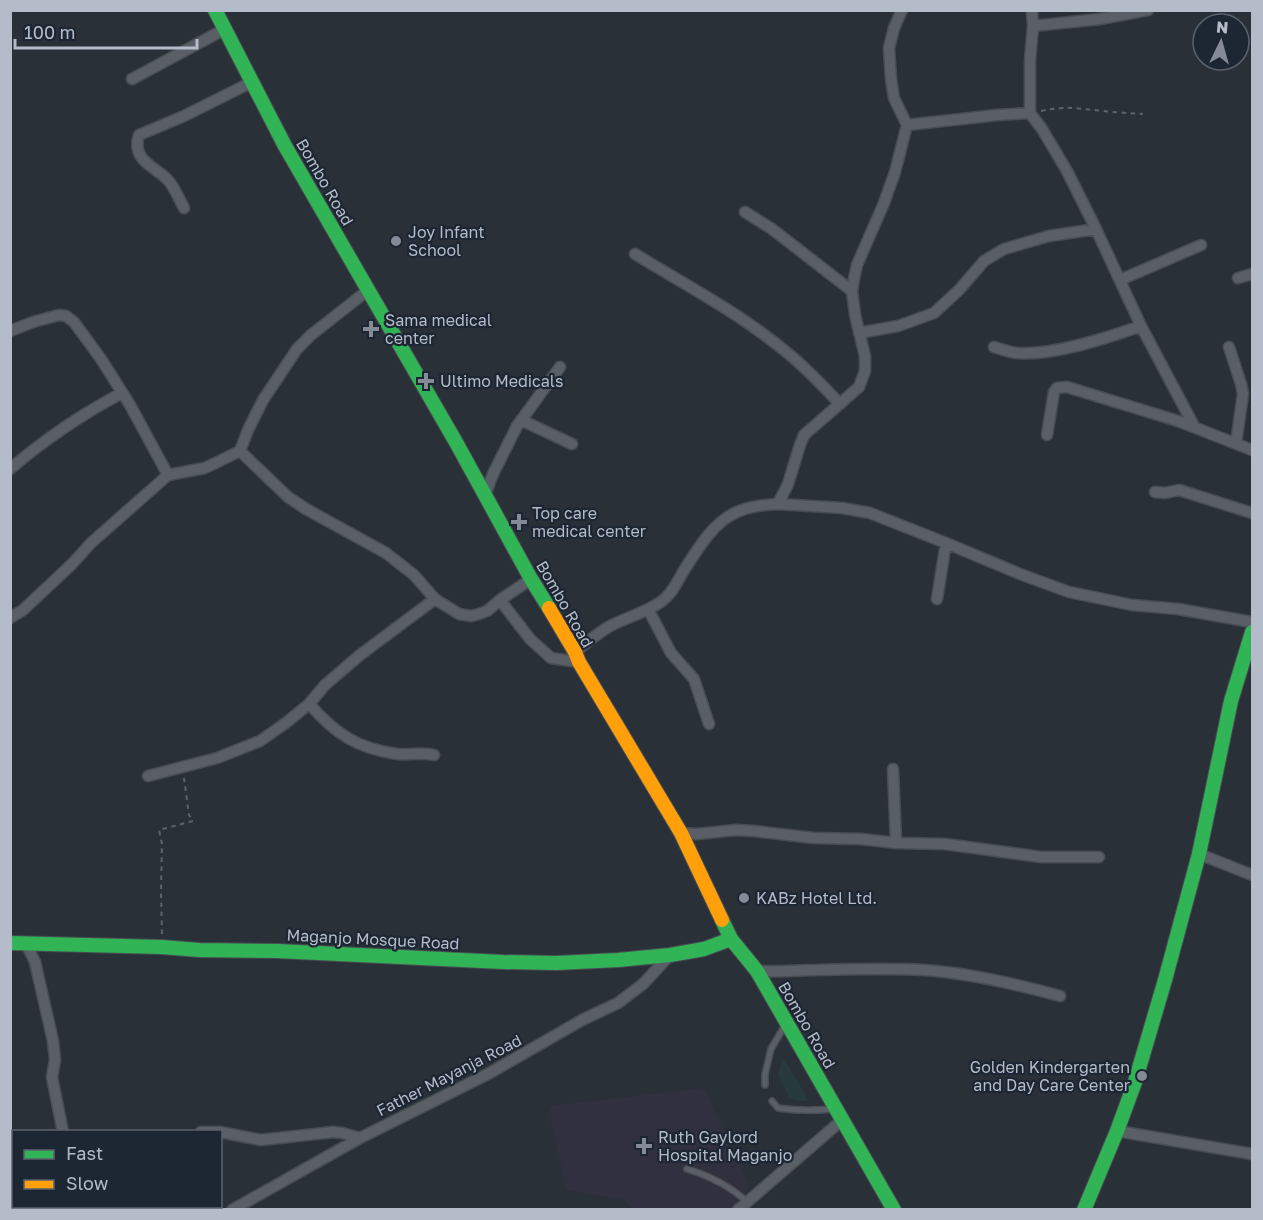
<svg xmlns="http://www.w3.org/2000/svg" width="1263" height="1220" viewBox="0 0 1263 1220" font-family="'Golos Text',sans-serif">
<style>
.medical{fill:#31303e}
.green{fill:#273a3e}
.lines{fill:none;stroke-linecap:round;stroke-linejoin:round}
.lane-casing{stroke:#484c53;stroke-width:8}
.street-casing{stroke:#484c53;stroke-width:13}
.fast-casing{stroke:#484c53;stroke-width:16}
.slow-casing{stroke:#484c53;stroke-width:16}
.path{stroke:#5d636a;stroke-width:2;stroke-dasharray:4.5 4.5;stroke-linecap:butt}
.lane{stroke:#5a5e66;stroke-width:5}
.street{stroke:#5a5e66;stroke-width:10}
.fast{stroke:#30b455;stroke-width:14}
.slow{stroke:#ff9f0a;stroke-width:14}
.poi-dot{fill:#848b96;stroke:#1d2633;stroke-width:2}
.labels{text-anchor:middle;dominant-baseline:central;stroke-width:4.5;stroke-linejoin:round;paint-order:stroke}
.street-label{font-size:16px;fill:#b4bcc9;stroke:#1d2633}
.poi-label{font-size:16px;fill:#b4bcc9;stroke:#1d2633;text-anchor:start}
</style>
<rect width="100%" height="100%" fill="#2a3038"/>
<path class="medical" d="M704,1088L750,1186L730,1210L633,1209L624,1200L566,1190L548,1106Z"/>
<path class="green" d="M783,1057L809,1101H798L789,1097L778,1075Z"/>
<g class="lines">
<g class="lane-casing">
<path id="lane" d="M765,1085V1074L771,1049L784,1027
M772,1101L778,1108C799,1111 812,1111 832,1109
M687,1169C710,1176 730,1186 747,1202"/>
</g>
<g class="street-casing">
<path id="street" d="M902,10L894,28L889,48L891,79L894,98L907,125L997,115L1030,113
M1032,10L1033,26L1030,60V113L1042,129L1067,171L1096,229L1141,326L1194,426
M1033,26L1100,19L1148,10
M132,79L225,29
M184,208C179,199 174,186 167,179C153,166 131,159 139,135L184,116L252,82
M745,212L772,229L852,291
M635,254C687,286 743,315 790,355C808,370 824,387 840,404
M1238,278L1252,274
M1120,280L1201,245
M10,331L33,322L59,315L66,316L74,322L101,359L130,405L168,475
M859,333L898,326L934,313L959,290L984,261L1004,249L1049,236L1096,229
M994,347C1001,349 1009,352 1017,353C1053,356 1107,338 1141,326
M1229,347L1241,384L1243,394L1236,443
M521,420L572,444
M1047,435L1054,392L1057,388L1067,387L1178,421L1252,450
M240,451L288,497L306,509L386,553L414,575L435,599L459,614L471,616L479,614L487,611L500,600L531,579
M10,469C44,440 82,414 122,393
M1155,492L1165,493L1179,490L1252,513
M485,495L493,474L517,426L560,367
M778,504L842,508L870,513L946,543L1020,574L1069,592L1132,605L1178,609L1252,622
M937,599L946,543
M500,600L530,639L551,658L579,662
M648,609L671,653L694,679L709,724
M10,618L23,610L72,564L91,543L168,475L205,468L240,451L248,430L263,400L297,349L311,335L367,291
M575,652C587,642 599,632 612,625C628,617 647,612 662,601C672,594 677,582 683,572C697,550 713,522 737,512C750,506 764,505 778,504L788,484L800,445L804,435L859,387L865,371V356L855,315L852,291L854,279L857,265L884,203L895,172L907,125
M309,704C336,734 356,748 397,754C409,755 422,752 434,755
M893,769L896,843
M148,776L217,758L260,741L287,722L309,704L325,685L360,655L435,599
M681,833L697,834L736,830L754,831L814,838L861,839L896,843L945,844L1041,857H1099
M1199,854L1252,875
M26,943L35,962L53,1041L55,1060L52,1077L63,1132
M757,971C778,972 797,970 817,970C853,969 889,968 924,970C970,973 1016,984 1060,996
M1117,1131L1252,1154
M201,1132H218
M220,1132L261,1140L333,1132L342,1133L360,1138
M10,1139H14
M76,1206V1210
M232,1210L360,1138L488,1074L582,1020L618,1003L643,984L670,955
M738,1210L842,1120"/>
</g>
<g class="fast-casing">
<path id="fast" d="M215,10L285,146L457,444L531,579L549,608
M722,920L731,939L757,971L894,1210
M10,943L162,947L199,950L277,951L503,962L556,963L618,960L670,955L704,949L731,939
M1084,1210L1117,1131L1135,1082L1165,980L1199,854L1231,701L1252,632"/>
</g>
<g class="slow-casing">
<path id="slow" d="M549,608L575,652L579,662L681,833L722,920"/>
</g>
<path class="path" d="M1041,111C1064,106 1072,108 1094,110C1110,112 1127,113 1143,114
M162,934L161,891L162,844L159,830L193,821L189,815L184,778"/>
<use href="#lane" class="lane"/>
<use href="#street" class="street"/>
<use href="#fast" class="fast"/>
<use href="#slow" class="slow"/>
</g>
<g class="poi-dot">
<circle cx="396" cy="241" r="6"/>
<path d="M368 320h6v6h6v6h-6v6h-6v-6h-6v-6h6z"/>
<path d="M423 372h6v6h6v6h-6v6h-6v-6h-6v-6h6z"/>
<path d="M516 513h6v6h6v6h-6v6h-6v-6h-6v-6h6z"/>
<circle cx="744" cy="898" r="6"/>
<circle cx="1142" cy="1076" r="6"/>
<path d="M641 1137h6v6h6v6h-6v6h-6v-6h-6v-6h6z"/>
</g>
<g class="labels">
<g class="street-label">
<text transform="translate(325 182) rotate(60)">Bombo Road</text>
<text transform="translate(565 604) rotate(60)">Bombo Road</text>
<text transform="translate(373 939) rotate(3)">Maganjo Mosque Road</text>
<text transform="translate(807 1025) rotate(60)">Bombo Road</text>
<text transform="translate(449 1075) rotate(-27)">Father Mayanja Road</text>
</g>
<g class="poi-label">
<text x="408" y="232">Joy Infant<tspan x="408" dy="18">School</tspan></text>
<text x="385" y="320">Sama medical<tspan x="385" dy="18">center</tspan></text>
<text x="440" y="381">Ultimo Medicals</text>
<text x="532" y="513">Top care<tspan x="532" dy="18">medical center</tspan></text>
<text x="756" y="898">KABz Hotel Ltd.</text>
<text x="1130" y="1067" text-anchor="end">Golden Kindergarten<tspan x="1130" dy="18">and Day Care Center</tspan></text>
<text x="658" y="1137">Ruth Gaylord<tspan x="658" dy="18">Hospital Maganjo</tspan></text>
</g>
</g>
<rect width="1263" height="1220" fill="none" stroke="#b4bcc9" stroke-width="24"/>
<rect x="12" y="1130" width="210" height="78" fill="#1d2633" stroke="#59626f" stroke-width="1.5"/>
<rect x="24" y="1150" width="30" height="9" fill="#30b455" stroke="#59626f" stroke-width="1.5"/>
<text x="66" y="1160" font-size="18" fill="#b4bcc9">Fast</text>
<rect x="24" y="1180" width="30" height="9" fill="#ff9f0a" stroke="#59626f" stroke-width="1.5"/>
<text x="66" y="1190" font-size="18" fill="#b4bcc9">Slow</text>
<g transform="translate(1221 42) rotate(5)"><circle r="28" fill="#1d2633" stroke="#59626f" stroke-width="1.5"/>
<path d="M0-4.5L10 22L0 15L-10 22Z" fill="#848b96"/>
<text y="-9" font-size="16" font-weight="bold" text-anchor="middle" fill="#b4bcc9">N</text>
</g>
<path d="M15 39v9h182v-9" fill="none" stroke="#b4bcc9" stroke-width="3"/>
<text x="24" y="39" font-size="18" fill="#b4bcc9" stroke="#1d2633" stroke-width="4.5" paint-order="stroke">100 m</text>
</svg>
